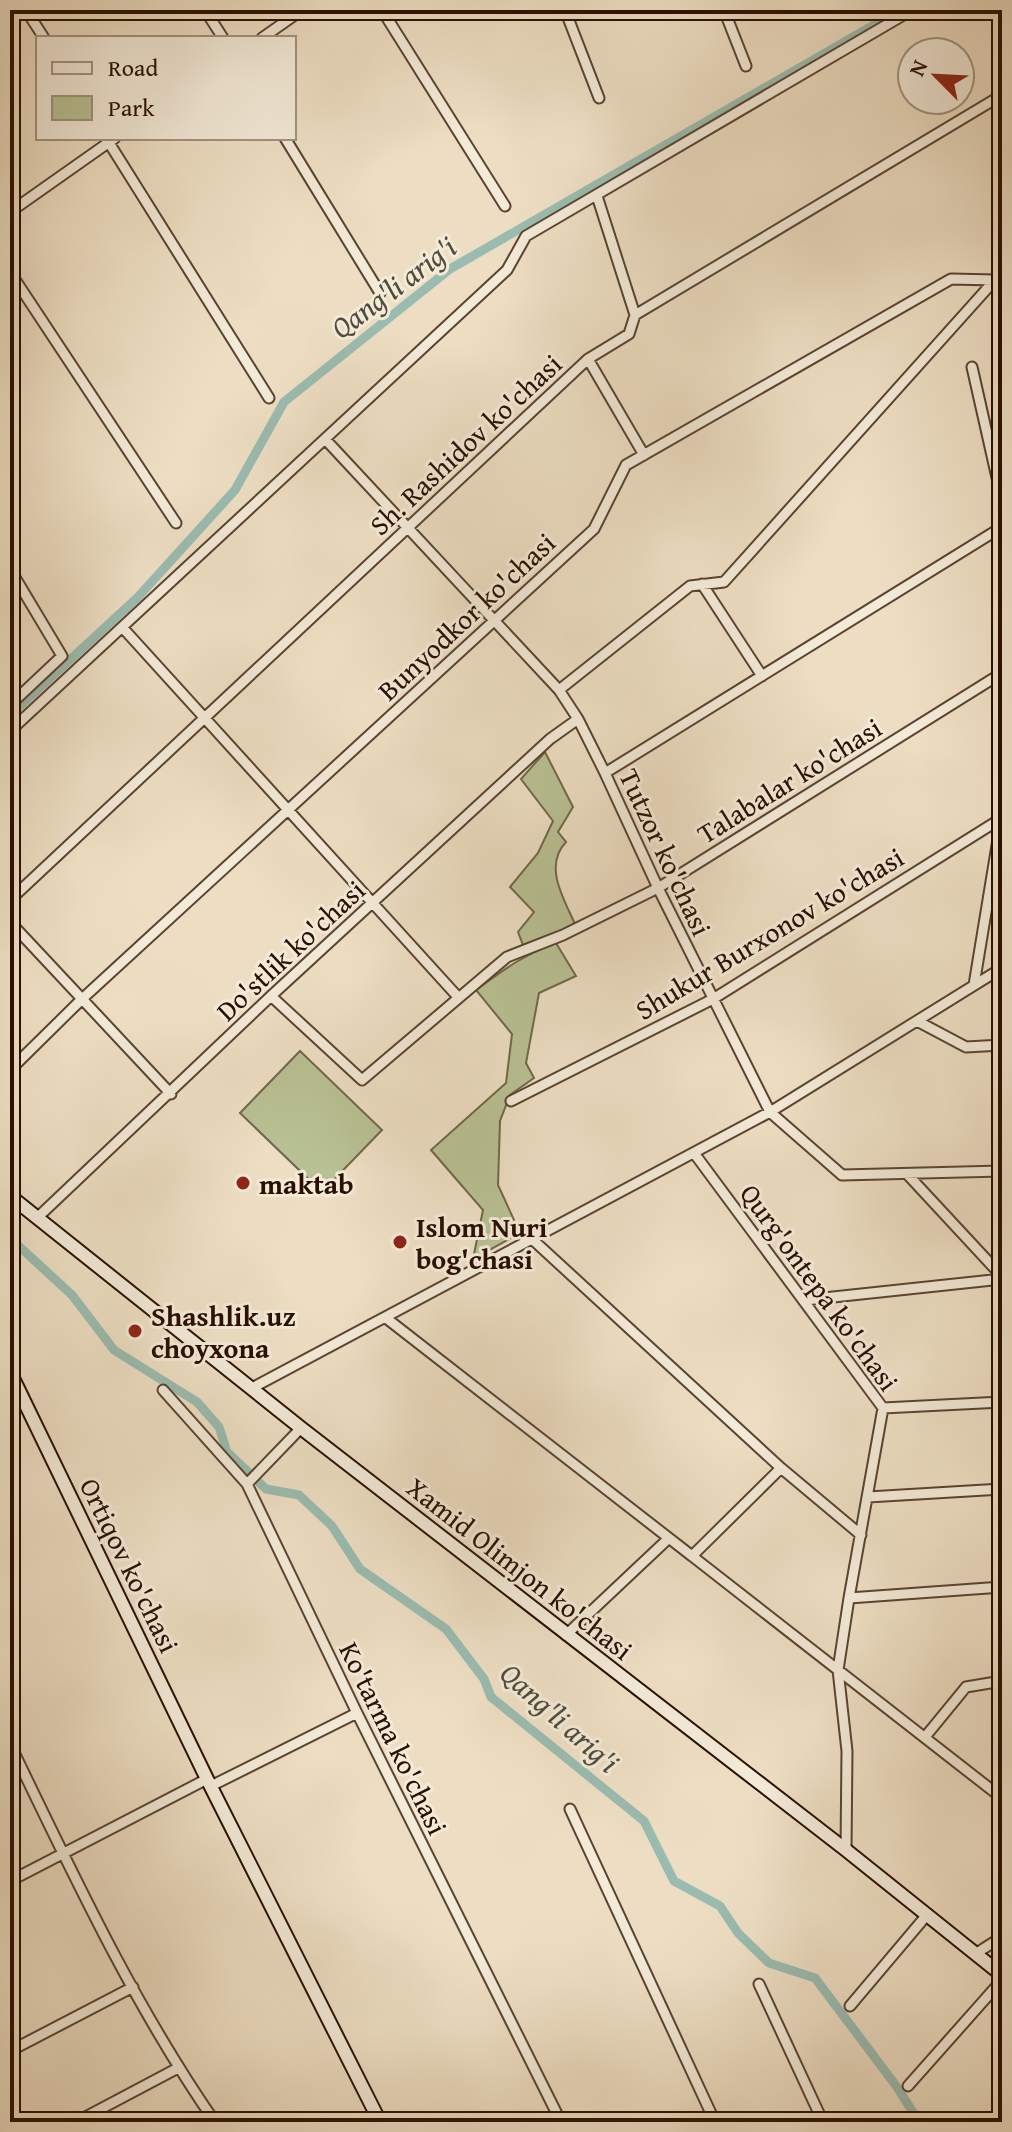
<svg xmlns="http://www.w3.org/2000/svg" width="1012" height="2132" viewBox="0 0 1012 2132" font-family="'Gentium Book Plus',serif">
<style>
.green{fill:#b8c194;stroke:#70684a;stroke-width:2}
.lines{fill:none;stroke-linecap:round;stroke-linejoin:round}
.canal{stroke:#9abcb0;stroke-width:9}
.street-casing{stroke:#5a4331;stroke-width:13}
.secondary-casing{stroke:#290f00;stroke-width:16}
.street{stroke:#f3ead8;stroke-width:9}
.secondary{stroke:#f3ead8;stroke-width:12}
.poi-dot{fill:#8f2418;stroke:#f3ead8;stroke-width:3}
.labels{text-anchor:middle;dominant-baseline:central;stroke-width:6;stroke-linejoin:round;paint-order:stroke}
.street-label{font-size:28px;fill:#290f00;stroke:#f3ead8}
.poi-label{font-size:28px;font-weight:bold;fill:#290f00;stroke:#f3ead8;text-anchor:start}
.water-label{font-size:30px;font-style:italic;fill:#514c3e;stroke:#f3ead8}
</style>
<rect width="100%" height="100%" fill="#eddec3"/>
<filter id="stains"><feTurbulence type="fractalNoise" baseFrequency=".0025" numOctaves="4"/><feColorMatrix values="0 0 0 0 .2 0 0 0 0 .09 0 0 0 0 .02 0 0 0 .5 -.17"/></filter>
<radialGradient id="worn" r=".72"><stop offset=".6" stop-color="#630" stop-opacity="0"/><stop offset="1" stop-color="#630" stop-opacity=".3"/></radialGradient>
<path class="green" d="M545,752L573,807L558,832L566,842C543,866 564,899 575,924L563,931L523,945L518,932L534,912L510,887L538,853L553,821L521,779Z
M556,943L576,976L539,993L526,1063L534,1078L510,1095L500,1121L498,1185L520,1233L473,1259L483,1210L431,1150L506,1083L512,1034L476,990C502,971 526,953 556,943Z
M300,1051L382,1130L322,1192L240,1113Z"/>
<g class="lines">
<path class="canal" d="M10,715L138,597L235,490L284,402L450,269L900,10
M10,1238L72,1295L114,1350L197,1402L219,1427L227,1452L266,1489L299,1495L332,1526L360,1569L446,1629L484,1679L491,1697L644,1821L674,1881L720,1906L738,1933L769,1963L815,1978L897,2087L919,2122"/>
<g class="street-casing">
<path id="street" d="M26,10L44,38
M205,10L223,38
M382,10L505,206
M565,10L599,98
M724,10L746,66
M262,38L302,10
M106,138L269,398
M285,138L380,293
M597,196L635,315
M10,212L115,138
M10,272L176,523
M588,359L644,455
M972,367L1002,500
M325,439L559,690L578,719L605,773L658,888L770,1112L842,1175L1002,1171
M10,569L62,656L10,705
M702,584L762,676
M122,627L458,997
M559,690L690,586L724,582L1002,272
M10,731L507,270L526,236L912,10
M605,773L1002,527
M10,900L588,359L629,334L635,315L1002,95
M10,922L171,1094
M974,985L1002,815
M271,996L362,1080L507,957L563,935L658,888L1002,673
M917,1021L966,1047L1002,1045
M10,1070L82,999L594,529L626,465L951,279L995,280
M511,1101L713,999L1002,818
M694,1153L883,1408L849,1598
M908,1175L998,1272L1002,1274
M37,1218L271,996L550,739L578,719
M532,1239L781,1468L692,1556L1002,1798
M805,1300L1002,1279
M386,1318L692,1556
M252,1388L770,1112L1002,968
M163,1390L247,1484L357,1713L561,2122
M883,1408L1002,1402
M781,1468L861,1535
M247,1484L301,1428
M868,1497L1002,1489
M566,1635L669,1538
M925,1737L966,1687L1002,1681
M10,1744C72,1872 133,2004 215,2122
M211,1786L357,1713
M570,1809L715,2122
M846,1850L847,1751L838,1670L849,1598L1002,1587
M10,1881L207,1779
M975,1954L1002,1937
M759,1984L823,2122
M850,2006L926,1916
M10,2051L133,1987
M908,2086L1002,1980
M76,2122L178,2068"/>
</g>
<g class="secondary-casing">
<path id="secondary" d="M10,1196L301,1428L846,1850L1002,1975
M10,1372L207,1779L380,2122"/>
</g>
<use href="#street" class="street"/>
<use href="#secondary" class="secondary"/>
</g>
<g class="poi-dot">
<circle cx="243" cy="1183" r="8"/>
<circle cx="400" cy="1242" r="8"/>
<circle cx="135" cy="1331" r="8"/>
</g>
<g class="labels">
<g class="street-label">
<text transform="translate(465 444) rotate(-43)">Sh. Rashidov ko'chasi</text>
<text transform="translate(466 616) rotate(-43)">Bunyodkor ko'chasi</text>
<text transform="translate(789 780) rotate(-32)">Talabalar ko'chasi</text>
<text transform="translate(666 852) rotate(65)">Tutzor ko'chasi</text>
<text transform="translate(769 933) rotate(-31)">Shukur Burxonov ko'chasi</text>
<text transform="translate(290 950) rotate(-43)">Do'stlik ko'chasi</text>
<text transform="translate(820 1287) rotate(54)">Qurg'ontepa ko'chasi</text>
<text transform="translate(130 1565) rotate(64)">Ortiqov ko'chasi</text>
<text transform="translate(520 1568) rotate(38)">Xamid Olimjon ko'chasi</text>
<text transform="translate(394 1738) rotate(64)">Ko'tarma ko'chasi</text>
</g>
<g class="poi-label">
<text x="259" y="1183">maktab</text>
<text x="416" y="1226">Islom Nuri<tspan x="416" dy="32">bog'chasi</tspan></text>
<text x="151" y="1315">Shashlik.uz<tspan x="151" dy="32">choyxona</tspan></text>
</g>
<g class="water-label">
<text transform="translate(393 287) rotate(-37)">Qang'li arig'i</text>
<text transform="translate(560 1717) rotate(42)">Qang'li arig'i</text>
</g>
</g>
<rect width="1012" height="2132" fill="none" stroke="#eddec3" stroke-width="40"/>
<rect x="12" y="12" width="988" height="2108" fill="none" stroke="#290f00" stroke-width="4"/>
<rect x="20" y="20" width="972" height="2092" fill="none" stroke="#290f00" stroke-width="2"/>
<rect x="36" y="36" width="260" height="104" fill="#f3ead8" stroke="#a29282" stroke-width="2"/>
<rect x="52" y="62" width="40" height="12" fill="#f3ead8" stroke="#a29282" stroke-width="2"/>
<text x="108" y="76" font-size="24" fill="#290f00">Road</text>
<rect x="52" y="96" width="40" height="24" fill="#b8c194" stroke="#a29282" stroke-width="2"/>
<text x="108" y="116" font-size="24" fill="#290f00">Park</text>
<g transform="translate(936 76) rotate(294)"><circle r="38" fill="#f3ead8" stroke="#a29282" stroke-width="2"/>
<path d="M0-6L14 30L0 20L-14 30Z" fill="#8f2418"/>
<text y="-12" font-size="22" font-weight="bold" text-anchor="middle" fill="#290f00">N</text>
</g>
<rect width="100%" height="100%" filter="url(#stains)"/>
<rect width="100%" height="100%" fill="url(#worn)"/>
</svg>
